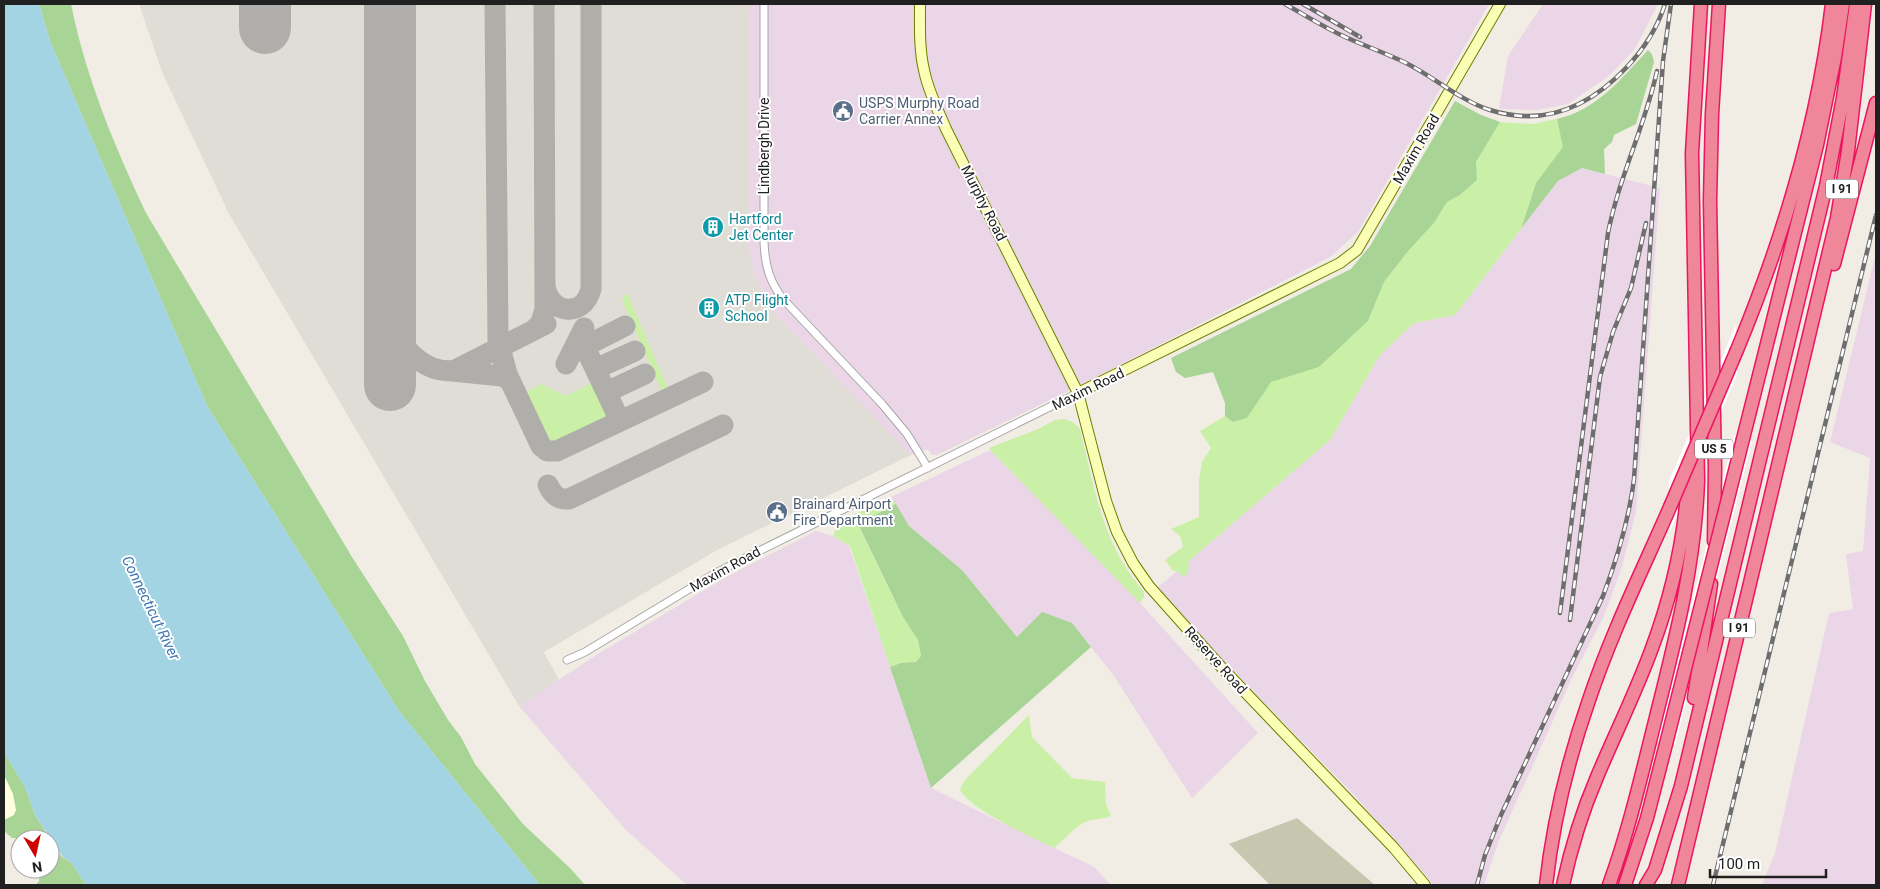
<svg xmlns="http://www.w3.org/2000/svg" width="1880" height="889" viewBox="0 0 1880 889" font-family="Roboto,sans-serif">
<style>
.industrial{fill:#ebd6e7}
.education{fill:#ffffe0}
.airport{fill:#e0ddd7}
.construction{fill:#c7c7b0}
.grass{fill:#caf0a7}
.forest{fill:#a8d496}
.water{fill:#a2d4e3}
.pier{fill:#fff}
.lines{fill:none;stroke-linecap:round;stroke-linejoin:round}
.taxiway{stroke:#b0aeaa;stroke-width:21}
.runway{stroke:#b0aeaa;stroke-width:52}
.street-casing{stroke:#a7a7a7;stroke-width:9}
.secondary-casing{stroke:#6f7d00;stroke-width:12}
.highway-casing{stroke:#eb165f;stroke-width:15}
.street{stroke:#fff;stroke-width:7}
.secondary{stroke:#fbffb5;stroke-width:10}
.highway{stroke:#ef869a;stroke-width:12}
.rail-casing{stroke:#6e6e6e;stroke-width:4.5}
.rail{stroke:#fff;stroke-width:2.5;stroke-dasharray:8;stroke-linecap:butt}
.highway-bridge-casing{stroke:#eb165f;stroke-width:15;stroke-linecap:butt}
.highway-bridge{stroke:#ef869a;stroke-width:12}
.labels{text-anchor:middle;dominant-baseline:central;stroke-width:4;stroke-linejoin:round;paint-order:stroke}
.shield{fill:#fff;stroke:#636363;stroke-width:1}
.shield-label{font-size:12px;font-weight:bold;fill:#202020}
.service-label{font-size:14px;fill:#4e5e75;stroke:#fff;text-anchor:start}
.street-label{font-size:14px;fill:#202020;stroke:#fff}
.culture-label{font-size:14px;fill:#0d838f;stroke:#fff;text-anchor:start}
.water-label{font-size:15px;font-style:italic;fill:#4078b1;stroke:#fff}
</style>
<rect width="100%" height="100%" fill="#f1ede5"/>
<path class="industrial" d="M749,4H1489L1358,232L1330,257L1093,379L937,455H932L928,449L911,455L877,422L779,318L767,301L754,274L750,252Z
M1543,4H1658L1635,49L1609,76L1568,104L1538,110L1499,109L1508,56Z
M1582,168L1660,188L1636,512L1621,570L1604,616L1572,678L1498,843L1484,885H1434L1353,794L1221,658L1157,588L1330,440L1380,355L1414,323L1455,315L1558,181Z
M1876,253V885H1762L1775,853L1829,613L1853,609L1846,554L1863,551L1870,458L1830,442Z
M990,450L1131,593L1258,733L1192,798L1114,676L1072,623L1017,637L962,570L909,526L891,497Z
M816,531L833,536L849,546L931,788L1094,867L1111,885H687L625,829L519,706L601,652L726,577Z"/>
<path class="education" d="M4,752L32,807L4,825Z"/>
<path class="airport" d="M139,4H749L750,252L754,274L767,301L779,318L911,455L719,549L544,652L559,680L519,706L229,214L162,72Z"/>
<path class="construction" d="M1297,818L1375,885H1270L1229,844Z"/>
<path class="grass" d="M1557,119L1564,147L1536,183L1521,229L1455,315L1414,323L1380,355L1330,440L1189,561L1188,573L1183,577L1177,571H1173L1165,560L1183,547L1180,536L1171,529L1199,517V480L1202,462L1211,448L1200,431L1225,416L1233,422L1247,418L1271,381L1319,367L1368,321L1384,282L1409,250L1434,223L1447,202L1460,195L1477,180L1476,162L1500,122L1532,124Z
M625,294L628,295L667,387L665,390L663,391L660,388L622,300Z
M598,380L612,409L611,417L563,441C558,442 553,443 548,439C538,432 529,404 524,393L541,384L566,396Z
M1064,419L1073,422L1080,429C1091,473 1099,522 1122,561C1128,572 1136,582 1144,592V597L1140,603L990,450L989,448L1038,429L1055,420Z
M891,497L896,504L858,525L903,617L918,640L921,656L916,662L901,663L890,667L850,546L833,536L838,524L843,520Z
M1029,715L1032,737L1072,778L1105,782L1106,804L1111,816C1102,820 1092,818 1083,823C1073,829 1064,840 1054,848C1032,837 972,811 960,790L964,781Z"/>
<path class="forest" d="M39,4H71C86,78 114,145 146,213L352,557L403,636L425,681L448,720L461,737L475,764L523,824L571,869L585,885H540L399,711L207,406L50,41Z
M1648,50L1652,54L1654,62L1636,124L1614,135L1612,142L1604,149L1605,174L1582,168L1558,181L1521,229L1536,183L1563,147L1557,119C1597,110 1621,79 1648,50Z
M1455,101L1481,115L1500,122L1476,162L1477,180L1460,195L1447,202L1434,223L1409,250L1384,282L1368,321L1319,367L1271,382L1247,418L1233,422L1225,416V403L1213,372L1185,378L1176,372L1171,358L1351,269L1370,246Z
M896,504L909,526L962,570L1017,637L1042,612L1072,623L1091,647L931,788L890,667L901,663L916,662L921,656L918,640L903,617L858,524Z
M4,752L25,787L35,815L62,857L71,862L86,885H36L39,881L40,869H50V839L12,838L4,831V820L14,815L16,810L13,794L4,775Z"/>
<path class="water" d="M4,4H39L50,41L207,406L399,711L540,885H86L71,862L63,857L35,815L25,787L4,752Z"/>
<path class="pier" d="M1736,325L1737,375L1670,532L1669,481Z
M1734,436L1752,441L1675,746L1657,741Z"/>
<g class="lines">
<path class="taxiway" d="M495,4L498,340L507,374L541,446L547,451H557L703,382
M545,285C548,313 583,320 591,289V4
M390,305C392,314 393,323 396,332C405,353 430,375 455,370L546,324
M534,330L541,323L545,309L544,4
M581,334V339L620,421
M574,352L625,326
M592,362L597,365L602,366L635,351
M566,364L584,328
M452,371L502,376L510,380
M604,386L609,389H613L645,374
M548,485C553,495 558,500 569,499L723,425"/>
<path class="runway" d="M265,4V28
M390,4V385"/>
<g class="street-casing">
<path id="street" d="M764,4V242C765,265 769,281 783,299L882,404L907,434L928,468
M567,660L585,652L714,574L749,556L1078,393"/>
</g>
<g class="secondary-casing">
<path id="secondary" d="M920,4C920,26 919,49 924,70C928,91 938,110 946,129L1078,393L1106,501L1117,532L1133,563L1149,586L1223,669L1394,848L1425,885
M1078,393L1340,263L1357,250L1500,4"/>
</g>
<g class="highway-casing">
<path id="highway" d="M1834,264L1876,103
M1737,350C1783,239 1818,123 1832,4
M1743,439L1817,145L1835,57L1843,4
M1714,541L1715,468L1710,201L1712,114L1719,4
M1694,698L1711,584
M1546,885C1553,822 1568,760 1589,700C1611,634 1642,571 1670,507
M1563,885C1571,848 1582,812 1597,777C1615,734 1636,692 1652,648C1674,589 1687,527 1689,463
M1609,885C1629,830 1642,773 1656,717C1676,637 1695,564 1698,481L1692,153L1701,4
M1625,885L1647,818L1666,744
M1646,885L1655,870L1681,786L1826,186L1843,98L1856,4
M1678,885L1837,218L1848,151L1865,4"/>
</g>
<use href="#street" class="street"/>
<use href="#secondary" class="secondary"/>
<use href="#highway" class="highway"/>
<g class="rail-casing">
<path id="rail" d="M1285,4C1303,14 1322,26 1341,35C1362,45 1383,52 1404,62C1433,76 1459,100 1490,110C1544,127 1589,107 1626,68C1644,49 1657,29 1665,4
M1303,4L1360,37
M1560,613L1608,233C1619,177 1645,126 1657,71
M1570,620L1600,377L1613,332L1631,288L1646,223
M1477,885L1485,855L1501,815L1603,596C1617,559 1629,520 1634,479L1663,61L1671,4
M1713,885L1876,215"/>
</g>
<use href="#rail" class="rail"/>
<g class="highway-bridge-casing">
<path id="highway-bridge" d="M1670,507L1737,350
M1666,744L1743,439"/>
</g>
<use href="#highway-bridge" class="highway-bridge"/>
</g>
<defs>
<g id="civic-disc" transform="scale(1.125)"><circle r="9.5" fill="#5c6f8a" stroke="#fff"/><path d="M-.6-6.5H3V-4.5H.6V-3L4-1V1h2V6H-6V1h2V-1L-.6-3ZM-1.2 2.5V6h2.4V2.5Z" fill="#fff"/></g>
<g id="building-disc" transform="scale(1.125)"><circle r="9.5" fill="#0f9aa8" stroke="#fff"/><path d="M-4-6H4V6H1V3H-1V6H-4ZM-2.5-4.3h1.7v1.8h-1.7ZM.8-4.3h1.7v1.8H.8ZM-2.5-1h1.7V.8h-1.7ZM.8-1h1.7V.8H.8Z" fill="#fff"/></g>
</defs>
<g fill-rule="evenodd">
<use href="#civic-disc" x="843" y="111"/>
<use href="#building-disc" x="713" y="227"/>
<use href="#building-disc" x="709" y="308"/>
<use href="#civic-disc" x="777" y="512"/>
</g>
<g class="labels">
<g class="shield">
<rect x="1826" y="179.5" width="32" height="19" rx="4"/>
<rect x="1695" y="439.5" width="38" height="19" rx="4"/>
<rect x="1723" y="618.5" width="32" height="19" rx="4"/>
</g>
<g class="shield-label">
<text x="1842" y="189">I 91</text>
<text x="1714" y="449">US 5</text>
<text x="1739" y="628">I 91</text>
</g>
<g class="service-label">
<text x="859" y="103">USPS Murphy Road<tspan x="859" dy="16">Carrier Annex</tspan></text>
<text x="793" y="504">Brainard Airport<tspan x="793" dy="16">Fire Department</tspan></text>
</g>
<g class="street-label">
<text transform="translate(764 146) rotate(-90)">Lindbergh Drive</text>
<text transform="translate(1416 149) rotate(-60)">Maxim Road</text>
<text transform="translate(984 203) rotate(63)">Murphy Road</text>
<text transform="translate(1088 389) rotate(-26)">Maxim Road</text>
<text transform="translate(725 569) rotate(-29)">Maxim Road</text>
<text transform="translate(1216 660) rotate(48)">Reserve Road</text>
</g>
<g class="culture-label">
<text x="729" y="219">Hartford<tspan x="729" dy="16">Jet Center</tspan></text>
<text x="725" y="300">ATP Flight<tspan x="725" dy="16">School</tspan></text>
</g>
<g class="water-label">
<text transform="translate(151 608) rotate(64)">Connecticut River</text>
</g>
</g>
<rect width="1880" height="889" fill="none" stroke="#202020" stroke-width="10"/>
<g transform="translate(35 854) rotate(171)"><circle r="24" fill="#ffffff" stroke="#a6a6a6"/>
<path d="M0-4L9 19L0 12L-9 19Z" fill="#cf0100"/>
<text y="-8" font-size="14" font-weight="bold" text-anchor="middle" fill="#202020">N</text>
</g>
<path d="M1710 869v8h116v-8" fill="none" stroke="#202020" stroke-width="2.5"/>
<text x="1718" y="869" font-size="15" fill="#202020" stroke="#ffffff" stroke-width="4" paint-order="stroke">100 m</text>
</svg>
